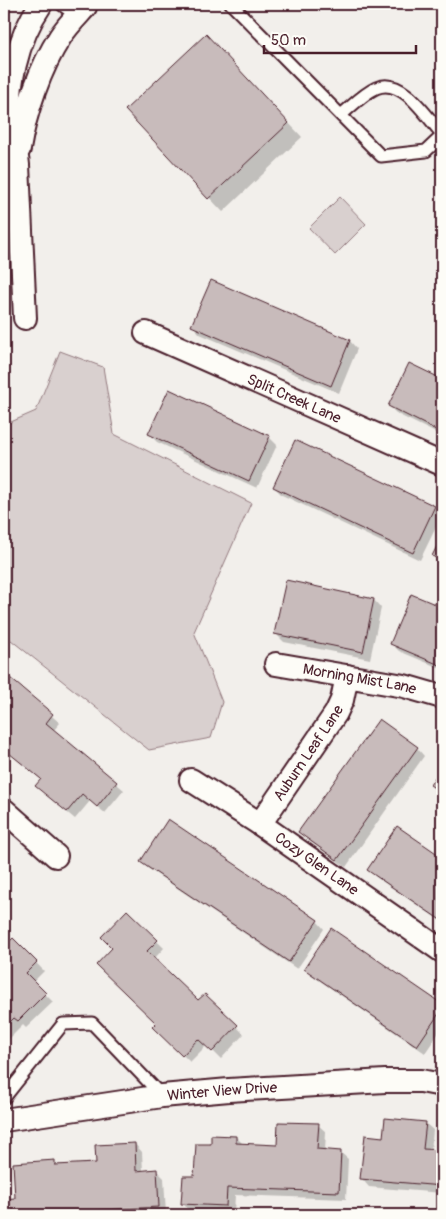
<svg xmlns="http://www.w3.org/2000/svg" width="446" height="1219" viewBox="0 0 446 1219" font-family="Pangolin,sans-serif">
<style>
.green{fill:#d9d0cf;stroke:#92787d}
.shadow{fill:#0003}
.building{fill:#c8bbbb;stroke:#4a1f2b}
.lines{fill:none;stroke-linecap:round;stroke-linejoin:round}
.service-casing{stroke:#4a1f2b;stroke-width:15}
.minor-casing{stroke:#4a1f2b;stroke-width:26}
.service{stroke:#fdfcf7;stroke-width:11}
.minor{stroke:#fdfcf7;stroke-width:22}
.labels{text-anchor:middle;dominant-baseline:central;stroke-width:5;stroke-linejoin:round;paint-order:stroke}
.street-label{font-size:15px;fill:#4a1f2b;stroke:#fdfcf7}
</style>
<rect width="100%" height="100%" fill="#f2efeb"/>
<filter id="ink" filterUnits="userSpaceOnUse"><feTurbulence type="fractalNoise" baseFrequency=".02" numOctaves="2"/><feDisplacementMap in="SourceGraphic" scale="10" xChannelSelector="R" yChannelSelector="G"/><feConvolveMatrix kernelMatrix="1 2 1 2 8 2 1 2 1" color-interpolation-filters="sRGB"/></filter>
<g filter="url(#ink)">
<path class="green" d="M340,197L366,224L335,255L309,228Z
M60,351L103,367L114,434L251,503L194,632L222,702L211,738L149,750L11,640L4,639V425L36,411Z"/>
<path class="shadow" d="M219,49L302,137L223,212L126,110Z
M193,326L350,341L357,349L339,393L200,334Z
M410,364L442,380V436L397,414L389,406Z
M149,434L269,437L277,445L257,488L157,442Z
M274,487L434,507L442,515L420,560L282,495Z
M442,539V564L434,556Z
M412,595L442,608V669L399,651L392,644Z
M374,600L381,608L370,659L284,642L276,634Z
M4,675L60,723L53,731L124,790L105,813L90,801L75,819L45,794L42,780L4,749Z
M417,748L424,756L346,867L308,840L300,832Z
M398,828L442,858V922L376,877L369,869Z
M141,862L317,921L324,929L297,969L149,869Z
M127,912L164,948L154,959L198,1002L205,996L244,1034L221,1059L207,1045L190,1062L154,1027L158,1023L114,948Z
M332,930L442,1005V1028L425,1053L313,976L305,968Z
M13,939L44,971L33,982L53,1002L26,1028L23,1025L4,1044V948Z
M425,1123L433,1130L431,1151H442V1193L369,1187L362,1179L385,1138Z
M318,1125L326,1132L325,1151L340,1152L348,1159L346,1199L235,1195L234,1213L190,1211L182,1203L212,1145L236,1137L244,1145L278,1146Z
M135,1144L142,1152L143,1171L156,1170L164,1178L166,1214L4,1215V1200L17,1199L54,1162L59,1166L97,1164Z"/>
<path class="building" d="M206,34L289,123L208,199L125,110Z
M211,280L350,340L331,386L191,326Z
M409,363L442,379V433L388,406Z
M169,389L270,436L249,481L148,434Z
M295,440L435,506L413,553L273,487Z
M442,536V561L432,556Z
M286,580L374,599L363,652L274,634Z
M411,594L442,607V666L390,644Z
M4,673L53,714L46,723L117,782L97,807L82,794L67,812L35,786L41,779L4,749Z
M379,719L418,747L337,860L298,832Z
M442,767V793L430,785Z
M168,819L318,920L289,962L140,862Z
M397,826L442,857V921L367,870Z
M127,910L158,940L147,951L198,1000L205,994L238,1025L212,1052L198,1039L182,1056L152,1027L156,1023L96,965L112,948L101,937Z
M331,928L442,1004V1009L417,1046L304,969Z
M13,938L37,962L26,973L46,993L18,1021L14,1018L4,1028V947Z
M385,1118L426,1122L423,1149L442,1150V1186L360,1179L365,1135L383,1137Z
M278,1122L319,1123L317,1149L341,1151L339,1192L227,1188L226,1206L181,1204L183,1176H194L196,1144H211V1135L236,1136V1143L277,1145Z
M135,1143L136,1171L157,1169L159,1207L47,1213V1215H4V1199L15,1198L13,1163L55,1160V1165L96,1163L95,1145Z"/>
<g class="lines">
<g class="service-casing">
<path id="service" d="M61,4L66,8L83,7
M231,4L381,156L426,151L442,136
M341,115C352,106 363,94 376,88C402,76 427,117 442,134
M4,1098L63,1024L92,1023L162,1096"/>
</g>
<g class="minor-casing">
<g id="minor">
<path d="M19,149C25,112 40,68 60,37C67,26 76,17 85,7"/>
<path d="M25,318C23,267 20,216 18,165C17,153 13,143 11,131C5,89 17,39 41,4"/>
<path id="s1" d="M146,333L442,464"/>
<path id="s2" d="M276,664L404,686L442,697"/>
<path id="s3" d="M191,780L260,824L442,951"/>
<path d="M4,810L56,856"/>
<path id="s4" d="M260,824L336,713L342,700L347,676"/>
<path id="s5" d="M4,1120L162,1096L229,1090L385,1081H421L442,1085"/>
</g>
</g>
<use href="#service" class="service"/>
<use href="#minor" class="minor"/>
</g>
</g>
<g class="labels">
<g class="street-label">
<text stroke="none"><textPath href="#s1" startOffset="162">Split Creek Lane</textPath></text>
<text stroke="none"><textPath href="#s2" startOffset="85">Morning Mist Lane</textPath></text>
<text stroke="none"><textPath href="#s4" startOffset="86">Auburn Leaf Lane</textPath></text>
<text stroke="none"><textPath href="#s3" startOffset="151">Cozy Glen Lane</textPath></text>
<text stroke="none"><textPath href="#s5" startOffset="220">Winter View Drive</textPath></text>
</g>
</g>
<rect width="446" height="1219" fill="none" stroke="#fdfcf7" stroke-width="20"/>
<rect x="10" y="10" width="426" height="1199" fill="none" stroke="#4a1f2b" stroke-width="2" filter="url(#ink)"/>
<path d="M264 45v8h152v-8" fill="none" stroke="#4a1f2b" stroke-width="2.5"/>
<text x="271" y="45" font-size="15" fill="#4a1f2b" stroke="#fdfcf7" stroke-width="4" paint-order="stroke">50 m</text>
</svg>
